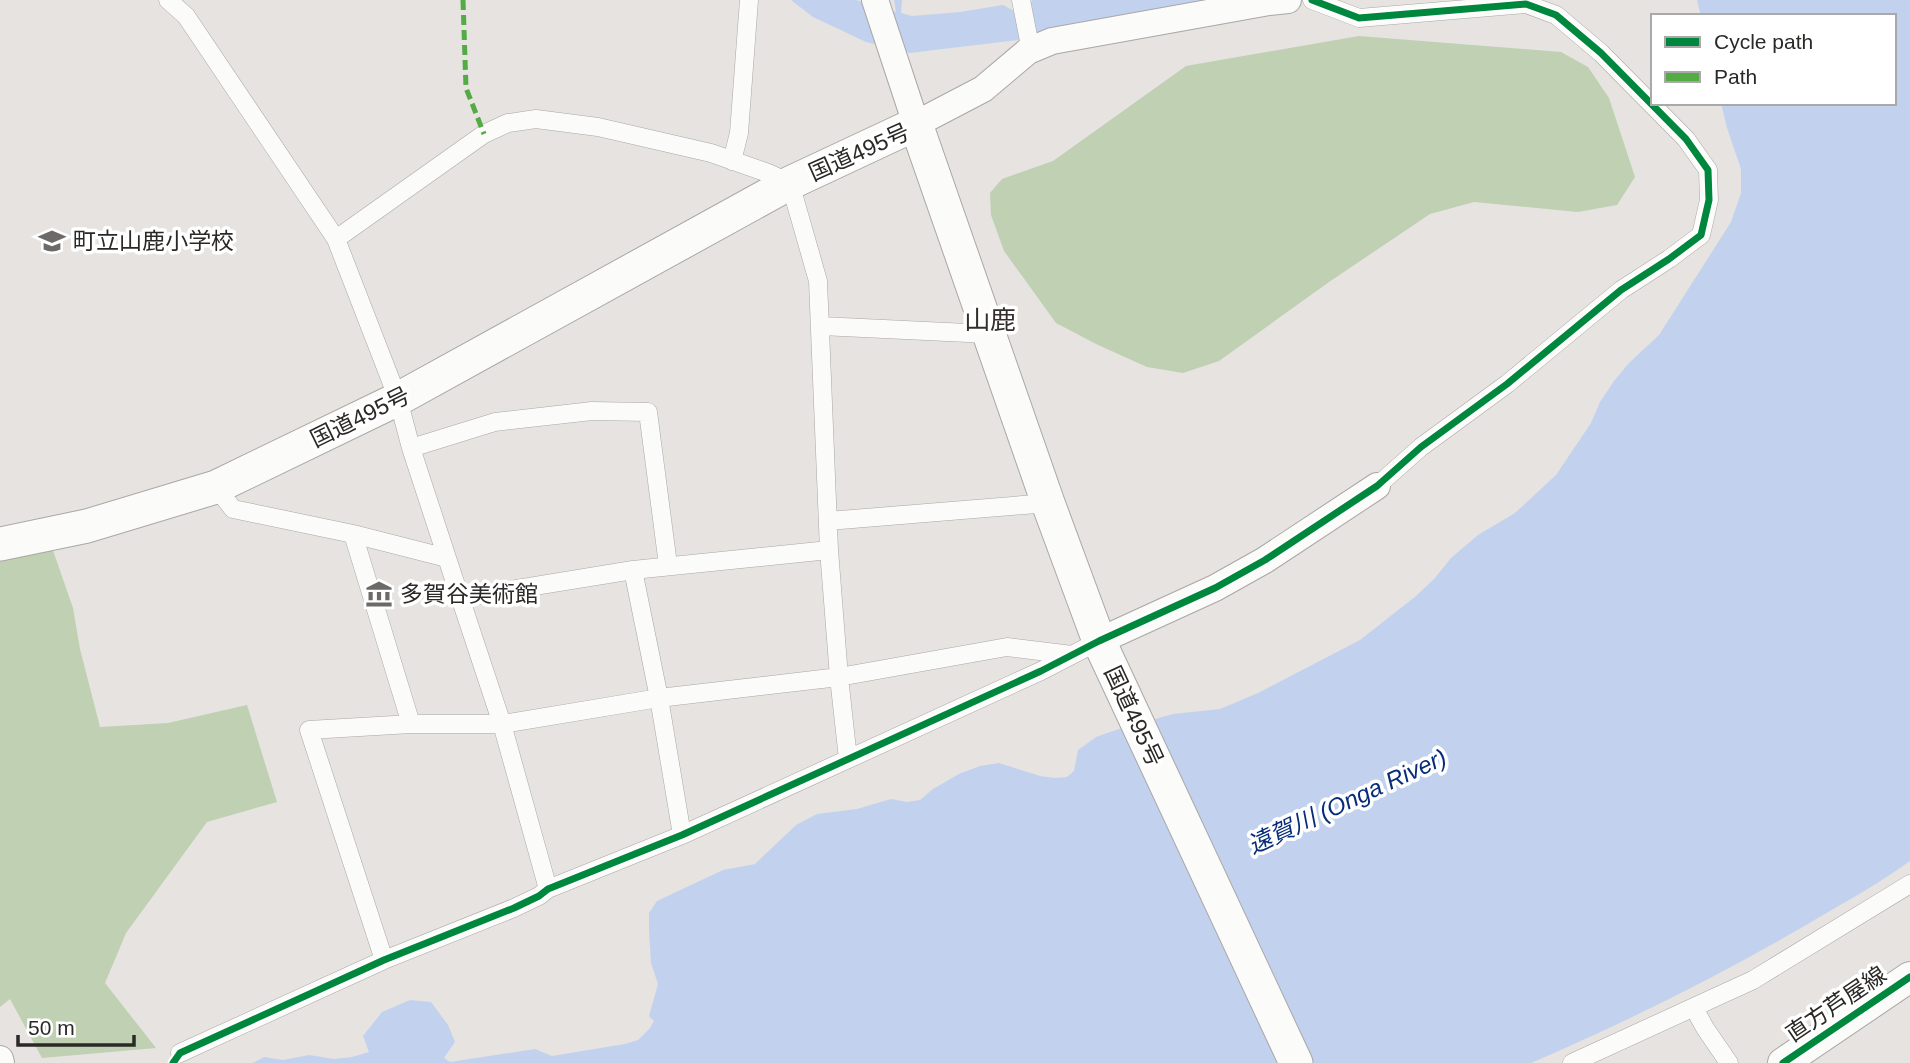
<svg xmlns="http://www.w3.org/2000/svg" width="1910" height="1063" viewBox="0 0 1910 1063" font-family="Arial,'Noto Sans JP',sans-serif">
<style>
.green{fill:#bfd0b3}
.water{fill:#c2d2ee}
.lines{fill:none;stroke-linecap:round;stroke-linejoin:round}
.street-casing{stroke:#aaa7a5;stroke-width:19}
.secondary-casing{stroke:#aaa7a5;stroke-width:28}
.primary-casing{stroke:#aaa7a5;stroke-width:32}
.highway-casing{stroke:#aaa7a5;stroke-width:35}
.street{stroke:#fbfbfa;stroke-width:18}
.secondary{stroke:#fbfbfa;stroke-width:26}
.primary{stroke:#fbfbfa;stroke-width:30}
.highway{stroke:#fbfbfa;stroke-width:33}
.quiet{stroke:#54ab44;stroke-width:5;stroke-dasharray:10 5;stroke-linecap:butt}
.cycleway-casing{stroke:#fff;stroke-width:11}
.cycleway{stroke:#00873e;stroke-width:7}
.labels{text-anchor:middle;dominant-baseline:central;stroke-width:7;stroke-linejoin:round;paint-order:stroke}
.street-label{font-size:23px;fill:#2b2927;stroke:#fff}
.poi-label{font-size:23px;fill:#2b2927;stroke:#fff;text-anchor:start}
.water-label{font-size:24px;font-style:italic;fill:#072d79;stroke:#fff}
.quarter-label{font-size:26px;fill:#342f2c;stroke:#fff}
</style>
<rect width="100%" height="100%" fill="#e6e3e1"/>
<path class="green" d="M1359,36L1561,52L1588,67L1609,98L1635,177L1617,205L1578,212L1474,202L1430,214L1329,282L1219,361L1183,373L1147,367L1098,345L1056,323L1004,251L991,215L990,193L1002,179L1053,161L1186,66Z
M50,542L73,608L80,649L100,727L168,723L247,705L277,802L207,822L126,933L105,983L156,1048L42,1058L10,999L0,1007V553Z"/>
<path class="water" d="M791,0H856L896,12L894,0H902L901,13L912,16L960,12L1003,5L1016,12L1031,3L1032,0H1220L1035,36L1018,40L910,53L866,42L813,17Z
M1697,0H1910V861C1882,881 1853,898 1823,915C1729,971 1631,1020 1531,1063H253L264,1057L283,1060L309,1055L334,1059L352,1057L369,1052L363,1036L382,1012L410,1000L431,1002L448,1025L455,1042L444,1058L450,1062L535,1049L552,1056L625,1044L638,1040L650,1028L654,1021L649,1016L658,984L651,963L649,930V913L657,901L723,870L755,864L796,825L817,814L857,809L891,799L907,802L920,800L933,789L959,774L980,766L999,763L1040,776L1055,778L1067,777L1074,771L1078,750L1096,737L1116,730L1173,714L1220,709L1258,693L1360,640L1416,596L1435,578L1451,558L1478,535L1515,513L1556,475L1591,423L1600,402L1614,381L1629,363L1659,335L1731,222L1741,193V169L1727,128L1721,103H1894V16H1701Z"/>
<g class="lines">
<g class="street-casing">
<path id="street" d="M168,0L186,16L336,239L398,399L411,448L447,558
M1021,0L1030,46L1028,51
M1312,0L1359,18L1526,4L1556,15L1601,53L1686,139L1708,170L1709,200L1701,235L1669,259L1621,290L1507,384L1421,447L1377,486
M732,161L739,133L749,0
M336,239L484,134L508,123L536,119L598,127L711,153L768,173L790,183L818,281L829,550L839,677L848,759
M821,326L989,334
M411,448L495,422L592,411L648,412L668,565
M216,487L233,509L353,534L447,558L502,724L548,889
M828,521L1048,503
M353,534L411,724
M633,570L659,698L682,835
M461,598L633,570L829,550
M384,960L309,730L411,724H502L659,698L839,677L1007,647L1072,655
M1694,1008L1705,1028L1729,1063
M180,1053L384,960L514,908L539,896L548,889L682,835L1041,671L1099,641
M1572,1063L1753,980L1910,884"/>
</g>
<g class="secondary-casing">
<path id="secondary" d="M875,0L916,124L983,89L1028,51L1052,41L1269,2L1288,0
M1099,641L1215,588L1265,560L1377,486
M0,1059L1,1063"/>
</g>
<g class="primary-casing">
<path id="primary" d="M1783,1063L1910,977"/>
</g>
<g class="highway-casing">
<path id="highway" d="M0,544L87,526L216,487L398,399L790,183L916,124L1048,503L1099,641L1296,1063"/>
</g>
<use href="#street" class="street"/>
<use href="#secondary" class="secondary"/>
<use href="#primary" class="primary"/>
<use href="#highway" class="highway"/>
<path class="quiet" d="M463,0L466,88L484,134"/>
<g class="cycleway-casing">
<path id="cycleway" d="M173,1063L180,1053L384,960L514,908L539,896L548,889L682,835L1041,671L1099,641L1215,588L1265,560L1377,486L1421,447L1507,384L1621,290L1669,259L1701,235L1709,200L1708,170L1686,139L1601,53L1556,15L1526,4L1359,18L1312,0
M1783,1063L1910,977"/>
</g>
<use href="#cycleway" class="cycleway"/>
</g>
<defs>
<g id="school-bare" transform="scale(2.1)"><path d="M0-5L7-2L0 1L-7-2ZM-4 1L0 2.5L4 1V4Q0 6-4 4Z" fill="#6c6a68" stroke="#fff" stroke-width="2.5" paint-order="stroke"/></g>
<g id="museum-bare" transform="scale(2.1)"><path d="M0-6L6-3V-2H-6V-3ZM-5-1h2V3h-2ZM-1-1h2V3h-2ZM3-1h2V3H3ZM-6 4H6V6H-6Z" fill="#6c6a68" stroke="#fff" stroke-width="2.5" paint-order="stroke"/></g>
</defs>
<g fill-rule="evenodd">
<use href="#school-bare" x="52" y="241"/>
<use href="#museum-bare" x="379" y="594"/>
</g>
<g class="labels">
<g class="street-label">
<text transform="translate(859 152) rotate(-24)">国道495号</text>
<text transform="translate(360 417) rotate(-26)">国道495号</text>
<text transform="translate(1134 716) rotate(65)">国道495号</text>
<text transform="translate(1836 1004) rotate(-34)">直方芦屋線</text>
</g>
<g class="poi-label">
<text x="73" y="241">町立山鹿小学校</text>
<text x="400" y="594">多賀谷美術館</text>
</g>
<g class="water-label">
<text transform="translate(1347 801) rotate(-25)">遠賀川 (Onga River)</text>
</g>
<g class="quarter-label">
<text x="990" y="320">山鹿</text>
</g>
</g>
<rect x="1651" y="14" width="245" height="91" fill="#ffffff" stroke="#aaa9a9" stroke-width="2"/>
<rect x="1665" y="37" width="35" height="10" fill="#00873e" stroke="#aaa9a9" stroke-width="2"/>
<text x="1714" y="49" font-size="21" fill="#2b2927">Cycle path</text>
<rect x="1665" y="72" width="35" height="10" fill="#54ab44" stroke="#aaa9a9" stroke-width="2"/>
<text x="1714" y="84" font-size="21" fill="#2b2927">Path</text>
<path d="M18 1035v10h116v-10" fill="none" stroke="#2b2927" stroke-width="3.5"/>
<text x="28" y="1035" font-size="21" fill="#2b2927" stroke="#ffffff" stroke-width="5" paint-order="stroke">50 m</text>
</svg>
